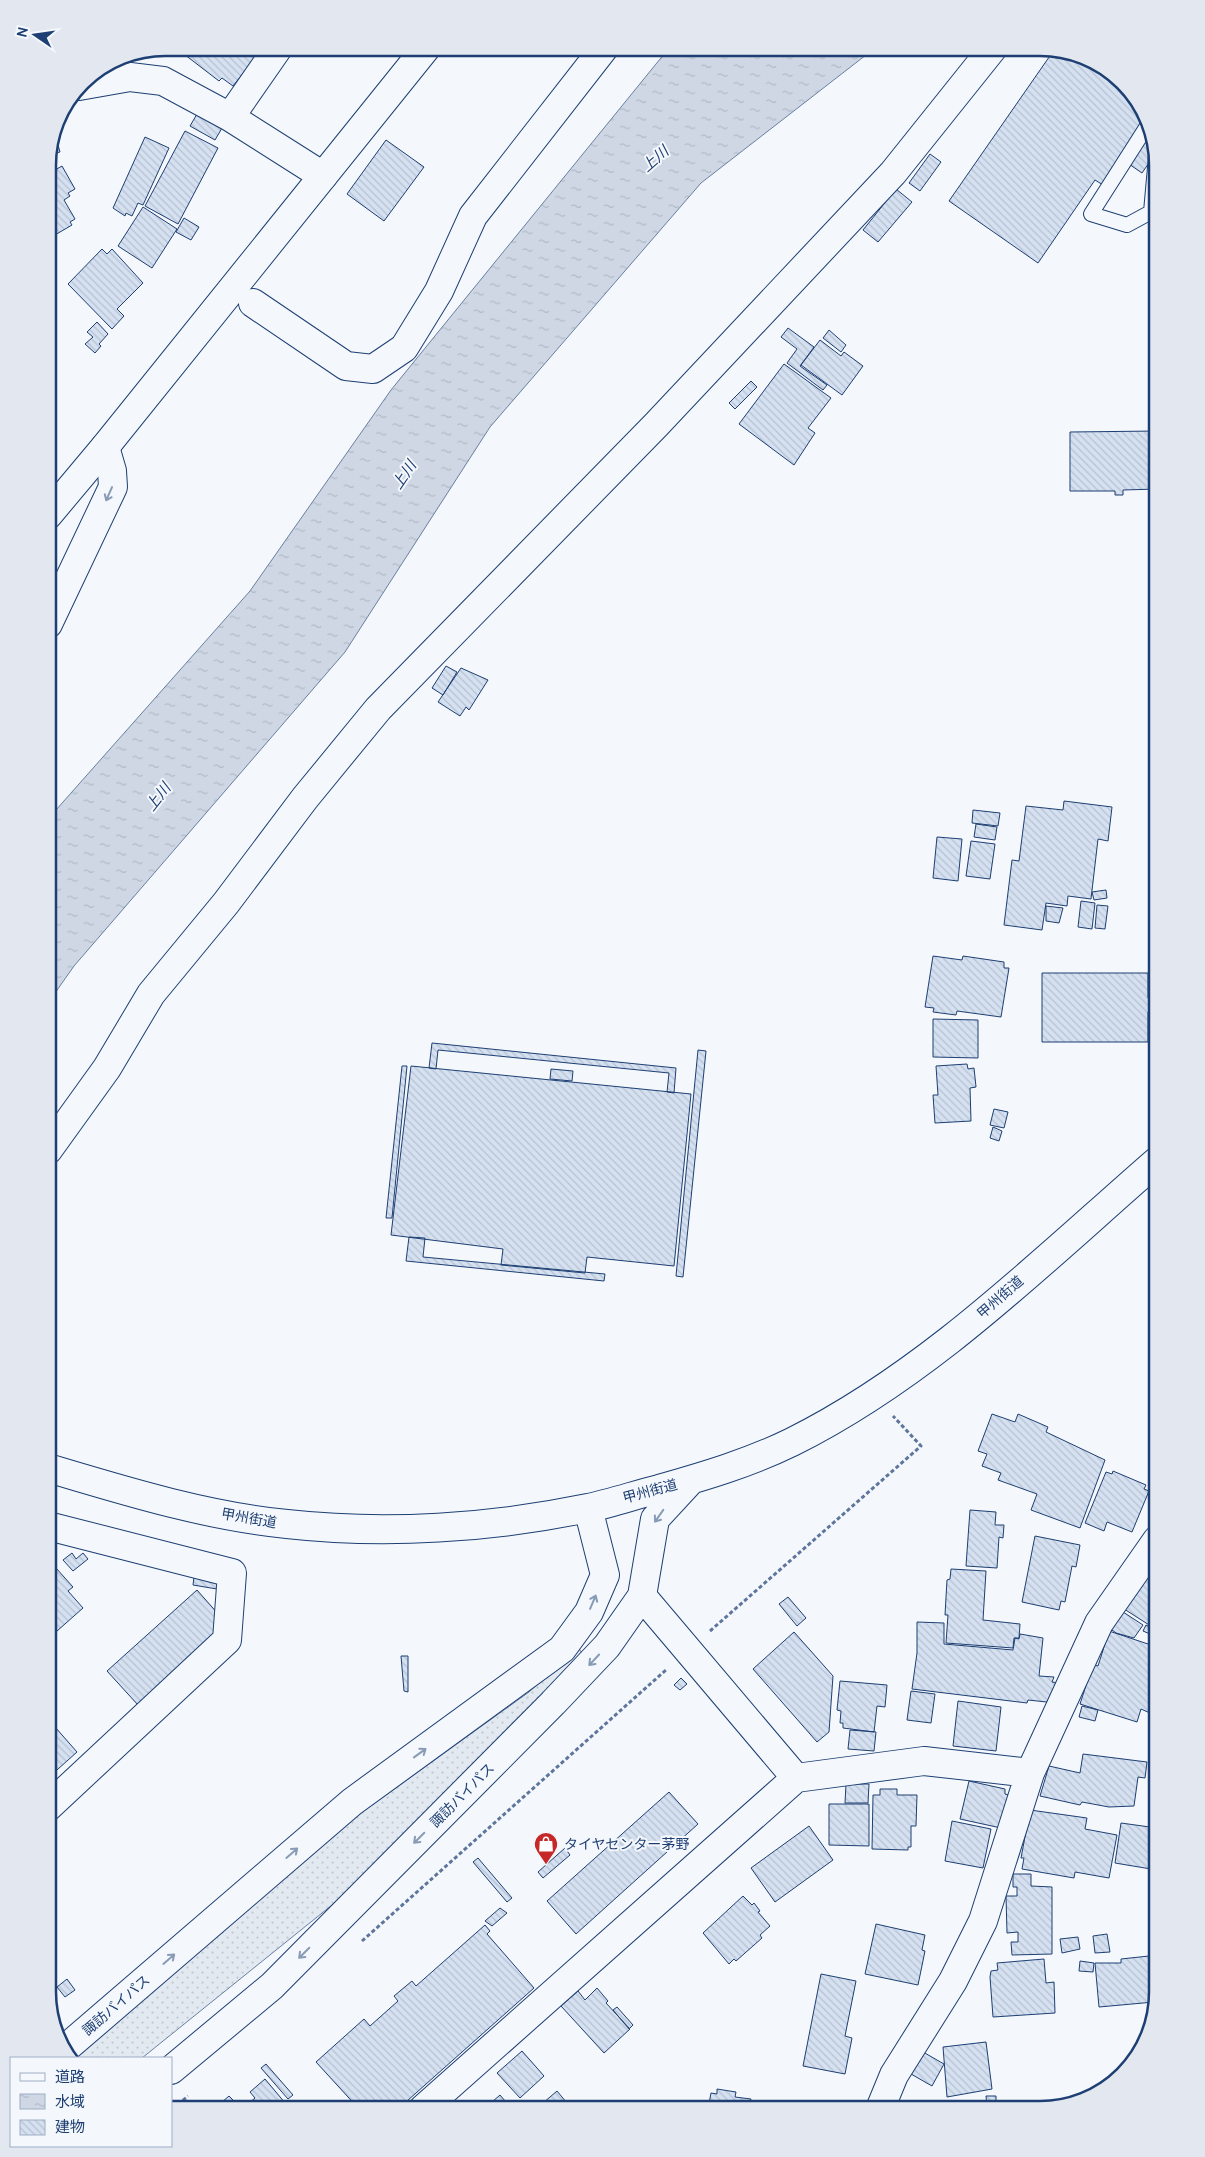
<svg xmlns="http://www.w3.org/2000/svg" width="1205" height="2157" viewBox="0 0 1205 2157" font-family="Cabin,'Noto Sans JP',sans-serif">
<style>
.grass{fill:url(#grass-dots);stroke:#687fa3}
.water{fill:url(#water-ripples);stroke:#687fa3}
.building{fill:url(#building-back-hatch);stroke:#1d3f73}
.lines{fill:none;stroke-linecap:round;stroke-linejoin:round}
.lane-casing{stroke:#1d3f73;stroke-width:16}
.street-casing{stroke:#1d3f73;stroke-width:30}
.secondary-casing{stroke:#1d3f73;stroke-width:30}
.highway-casing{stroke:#1d3f73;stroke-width:30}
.path{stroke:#5e769c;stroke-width:3;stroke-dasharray:4 2.5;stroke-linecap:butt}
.lane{stroke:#f4f7fb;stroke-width:14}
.street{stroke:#f4f7fb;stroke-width:28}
.secondary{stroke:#f4f7fb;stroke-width:28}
.highway{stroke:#f4f7fb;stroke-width:28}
.oneway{stroke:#889bb7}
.labels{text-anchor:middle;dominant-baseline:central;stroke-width:4;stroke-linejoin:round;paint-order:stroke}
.street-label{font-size:14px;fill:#1d3f73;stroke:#f4f7fb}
.poi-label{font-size:14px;fill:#1d3f73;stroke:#f4f7fb;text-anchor:start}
.water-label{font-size:15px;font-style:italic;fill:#1d3f73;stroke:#f4f7fb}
.rim{fill:none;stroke:#1d3f73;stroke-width:2.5}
</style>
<defs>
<pattern id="grass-dots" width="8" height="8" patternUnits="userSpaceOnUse" patternTransform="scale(1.25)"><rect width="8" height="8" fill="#e3e9f0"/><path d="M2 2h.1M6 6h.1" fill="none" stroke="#c2c9d1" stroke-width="1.8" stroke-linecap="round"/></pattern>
<pattern id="water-ripples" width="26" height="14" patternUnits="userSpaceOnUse" patternTransform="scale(1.25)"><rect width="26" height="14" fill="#cfd7e4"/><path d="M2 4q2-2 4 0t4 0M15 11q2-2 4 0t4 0" fill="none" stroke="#b1bac7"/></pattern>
<pattern id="building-back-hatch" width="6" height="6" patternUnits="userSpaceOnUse" patternTransform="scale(1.25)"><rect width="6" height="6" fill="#d5e0f0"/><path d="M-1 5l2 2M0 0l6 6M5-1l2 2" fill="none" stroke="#b6c1d1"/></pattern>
</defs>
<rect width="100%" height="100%" fill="#f4f7fb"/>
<path class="grass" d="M578,1647L585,1658L332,1905L142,2058H74L147,1990L354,1818L529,1692Z"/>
<path class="water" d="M669,48H875L701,183L490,427L345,652L74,966L48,1003V819L250,591L391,390Z"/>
<path class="building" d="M176,48H263L233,86L222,78L219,81Z
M1054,50L1111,72L1148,120L1155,154L1142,173L1126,162L1108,188L1095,180L1038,263L949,201Z
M197,114L222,128L215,140L190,126Z
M54,131L60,152L48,155Z
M185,131L218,148L178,224L145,206Z
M145,137L169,148L143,205L138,203L132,216L126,213L125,216L113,208Z
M386,140L424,167L384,221L347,194Z
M930,154L941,162L920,191L909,183Z
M48,158L55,170L62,166L75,189L68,193L70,196L64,200L75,219L70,222L72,225L48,239Z
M896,189L912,202L878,242L863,230Z
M143,207L177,229L152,268L118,246Z
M184,218L199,227L191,240L176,232Z
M102,249L107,254L112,249L143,283L117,309L124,316L112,329L68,284Z
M48,314L55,323L48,328Z
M97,322L108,334L99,344L101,346L95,353L85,344L93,337L87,332Z
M788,328L814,347L800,366L827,385L823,390L787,363L797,349L781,337Z
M829,330L846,345L841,352L823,338Z
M820,340L841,356L844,352L863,366L842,395L801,365Z
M784,364L831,398L808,428L815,433L794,465L739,424Z
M751,381L757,387L735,409L729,403Z
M1157,431V489L1123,490V495H1115V491H1070V432Z
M446,666L457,672L443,695L432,688Z
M461,668L488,680L469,710L466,707L460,716L438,702Z
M1064,801L1112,807L1108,841L1098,839L1091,899L1068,896L1067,906L1046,903L1042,930L1004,925L1012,860L1019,861L1026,806L1063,810Z
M973,810L1000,813L998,826L972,823Z
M976,824L997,827L995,840L974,837Z
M937,837L962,839L958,881L933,878Z
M971,841L995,844L990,879L966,876Z
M1106,890L1107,898L1094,900L1092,892Z
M1081,901L1095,903L1092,929L1078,927Z
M1097,905L1108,906L1105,929L1095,928Z
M1046,906L1063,908L1059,923L1046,921Z
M933,956L962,960L963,956L1004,962V968H1009L1001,1017L957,1011L956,1015L933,1012L934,1008L925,1007Z
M1042,973H1148V998H1154V1012H1148V1042H1042Z
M933,1019L978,1020V1058L933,1057Z
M432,1043L676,1068L674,1093L667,1092L669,1073L438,1050L436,1069L429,1068Z
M698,1050L706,1051L683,1277L676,1276Z
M967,1064L968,1069L974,1068L976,1087L970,1088L971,1121L935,1123L933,1095H938L936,1066Z
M402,1066H407L392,1218H386Z
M411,1066L691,1094L674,1266L587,1257L585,1273L501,1265L503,1249L391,1235Z
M551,1069L573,1071L572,1081L550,1079Z
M994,1109L1008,1112L1004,1128L990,1125Z
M993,1127L1002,1131L999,1141L990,1138Z
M409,1237L425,1238L423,1257L605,1274L604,1281L406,1261Z
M992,1414L1015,1422L1018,1414L1048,1427L1046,1432L1105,1460L1080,1528L1031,1510L1037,1494L998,1480L1001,1473L982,1466L987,1454L978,1451Z
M1113,1471L1146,1485L1144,1489L1149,1491L1132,1532L1107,1522L1104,1531L1085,1523L1106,1472L1112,1474Z
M970,1510L996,1512L995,1525H1004L1003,1538L999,1537L997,1568L966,1566Z
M1035,1536L1080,1545L1076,1567L1072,1566L1065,1602L1061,1601L1059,1610L1022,1602Z
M72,1553L76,1559L83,1553L88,1559L73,1571L63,1560Z
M56,1568L73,1587L68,1591L83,1608L48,1639V1572Z
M951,1569L986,1571L983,1620L1020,1624L1019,1638H1014L1013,1648L946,1643L948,1615H945L947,1580L950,1579Z
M1143,1575L1157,1584V1630L1121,1607Z
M194,1577L218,1580L217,1589L193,1585Z
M197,1590L227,1624L138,1705L107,1671Z
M788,1597L806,1618L797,1626L779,1604Z
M1120,1610L1143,1625L1134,1638L1116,1633L1108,1627Z
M917,1622L944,1623V1644L1013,1650L1015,1638L1019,1639L1020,1634L1043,1638L1039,1676L1054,1677L1052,1682L1060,1683L1056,1703L1028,1700L1027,1703L912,1689L917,1653Z
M1146,1625L1153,1629L1150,1634L1143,1631Z
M1109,1631L1157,1647V1659L1150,1684L1157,1686V1690L1150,1713L1141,1709L1137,1722L1080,1704L1093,1664L1098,1666Z
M794,1632L833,1676L829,1732L817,1742L753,1669Z
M401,1656H408V1692L404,1691Z
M681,1678L687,1684L680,1690L674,1685Z
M840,1681L887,1685L885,1707L877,1706L874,1732L843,1728V1723H840L841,1711L837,1710Z
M911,1691L935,1694L931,1723L907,1720Z
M958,1701L1001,1707L996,1751L953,1746Z
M1082,1706L1098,1710L1095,1721L1079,1717Z
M48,1719L77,1752L48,1778Z
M850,1730L876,1732L874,1751L848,1749Z
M1083,1754L1147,1762L1145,1778L1138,1777L1134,1806L1109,1807L1082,1802L1080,1805L1040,1796L1049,1766L1080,1773Z
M969,1781L1005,1789V1794L1009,1795L1001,1828L960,1819Z
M846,1784H869L868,1803H845Z
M880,1789H897V1795H917L916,1826H911V1847H908V1850L872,1849L873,1795H880Z
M669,1792L698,1824L576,1934L547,1901Z
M829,1804H869V1846L829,1845Z
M1030,1810L1087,1818L1085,1829L1117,1835L1109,1878L1075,1872L1074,1878L1022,1869L1024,1858H1021Z
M952,1821L991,1829L983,1868L945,1861Z
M1121,1823L1157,1828V1870L1115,1863Z
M809,1826L833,1860L775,1902L751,1868Z
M565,1848L570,1855L543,1878L538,1872Z
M478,1858L512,1898L507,1902L473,1862Z
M1013,1874H1031V1886L1052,1887V1954L1012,1955L1011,1942H1018V1932L1007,1933L1006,1896H1017V1887H1013Z
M743,1896L752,1905L754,1903L760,1911L758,1912L770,1926L760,1935L762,1938L736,1961L734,1959L729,1964L703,1933Z
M500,1908L507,1913L492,1926L485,1921Z
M876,1924L925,1935L922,1950L925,1951L918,1985L865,1974Z
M485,1925L490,1931L487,1934L534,1988L398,2109H359L316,2062L364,2019L370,2026L398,2001L394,1996L412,1981L416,1986Z
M1107,1934L1110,1952L1095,1953L1093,1936Z
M1078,1937L1080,1949L1062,1953L1060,1939Z
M1149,1956L1154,2002L1099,2007L1095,1963H1121V1959Z
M1044,1959L1046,1983L1054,1982L1055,2013L993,2017L990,1977L991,1971L998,1970L997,1963Z
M1080,1961L1094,1963L1093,1972L1079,1971Z
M821,1974L856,1981L845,2036L852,2038L845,2074L803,2066Z
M67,1979L75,1990L65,1997L57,1987Z
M597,1988L608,2001L606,2003L630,2029L604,2053L561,2006L578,1991L585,2000Z
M617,2007L633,2025L629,2029L613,2010Z
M986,2042L992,2089L947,2097L943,2047Z
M522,2051L544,2076L520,2098L497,2073Z
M923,2052L944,2064L932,2086L911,2074Z
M266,2064L293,2095L288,2099L261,2068Z
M265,2079L286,2104L280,2109H214L229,2096L242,2109L255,2098L250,2092Z
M717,2089L736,2092L735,2097L751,2099L749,2109H708L711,2093L717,2094Z
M557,2091L572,2109H536Z
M500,2095L512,2109H484Z
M986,2096H996V2105L987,2106Z"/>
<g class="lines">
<g class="lane-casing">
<path id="lane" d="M1149,123L1091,214L1127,225L1151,212L1156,156"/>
</g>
<g class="street-casing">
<path id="street" d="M79,86L130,77L163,81L230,117L323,176
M230,117L278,48
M253,303L346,366L373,369L404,348L439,291L473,216L604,48
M48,624L113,487L112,471L105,447
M48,1150L107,1068L151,994L226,903L305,798L378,709L656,425L893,173L993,48
M642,1596L796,1778
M48,1807L227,1640L232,1573L48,1526
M423,2109L796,1778L924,1761L1030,1773
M880,2109L894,2075L953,1981L983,1921L1030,1773L1099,1623L1157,1540"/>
</g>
<g class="secondary-casing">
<path id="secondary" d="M48,515L105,447L426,48"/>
</g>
<g class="highway-casing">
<path id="highway" d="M48,1468C125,1491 206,1516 287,1524C386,1535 491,1528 588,1508C612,1503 635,1495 659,1489C705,1476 749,1463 792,1442C929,1374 1043,1260 1157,1161
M66,2048L352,1802L562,1649L589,1612L605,1575L588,1508
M171,2070L272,1986L553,1703L607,1646L642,1596L655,1519L691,1480"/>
</g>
<path class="path" d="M710,1631L921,1446L893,1416
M362,1941L667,1669
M173,2109L188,2096"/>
<use href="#lane" class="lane"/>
<use href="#street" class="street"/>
<use href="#secondary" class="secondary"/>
<use href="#highway" class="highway"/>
</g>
<defs><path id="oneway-shaft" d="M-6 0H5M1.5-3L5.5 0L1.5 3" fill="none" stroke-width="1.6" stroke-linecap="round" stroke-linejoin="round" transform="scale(1.25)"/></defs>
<g class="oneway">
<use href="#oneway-shaft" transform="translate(109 494) rotate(114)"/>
<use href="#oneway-shaft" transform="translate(659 1516) rotate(125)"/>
<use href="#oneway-shaft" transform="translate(593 1602) rotate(-67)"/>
<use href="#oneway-shaft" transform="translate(594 1660) rotate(133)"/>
<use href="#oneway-shaft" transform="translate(420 1753) rotate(-36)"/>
<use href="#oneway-shaft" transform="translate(419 1838) rotate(135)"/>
<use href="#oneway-shaft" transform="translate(292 1853) rotate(-41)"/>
<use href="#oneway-shaft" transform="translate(304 1953) rotate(135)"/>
<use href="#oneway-shaft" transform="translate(169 1959) rotate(-41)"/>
</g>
<defs>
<g id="shop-pin" transform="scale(1.25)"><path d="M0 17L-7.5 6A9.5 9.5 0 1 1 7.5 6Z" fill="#c62828" stroke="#f4f7fb"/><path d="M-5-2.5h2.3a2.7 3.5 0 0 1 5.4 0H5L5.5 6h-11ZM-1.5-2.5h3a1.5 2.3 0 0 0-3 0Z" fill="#fff"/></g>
</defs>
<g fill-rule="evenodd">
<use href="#shop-pin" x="546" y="1844"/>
</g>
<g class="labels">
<g class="street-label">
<text transform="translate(1000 1297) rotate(-41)">甲州街道</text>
<text transform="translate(650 1491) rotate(-15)">甲州街道</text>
<text transform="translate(249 1518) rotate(10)">甲州街道</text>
<text transform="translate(462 1795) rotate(-45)">諏訪バイパス</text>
<text transform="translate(116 2005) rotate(-41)">諏訪バイパス</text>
</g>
<g class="poi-label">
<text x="564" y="1844">タイヤセンター茅野</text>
</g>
<g class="water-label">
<text transform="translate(655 159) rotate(-41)">上川</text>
<text transform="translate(404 475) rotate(-56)">上川</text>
<text transform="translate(158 797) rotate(-52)">上川</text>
</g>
</g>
<path d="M0 0H1205V2157H0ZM165 56H1040A109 109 0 0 1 1149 165V1992A109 109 0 0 1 1040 2101H165A109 109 0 0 1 56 1992V165A109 109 0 0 1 165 56Z" fill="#e3e8f0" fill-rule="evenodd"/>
<path class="rim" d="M165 56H1040A109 109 0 0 1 1149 165V1992A109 109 0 0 1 1040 2101H165A109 109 0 0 1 56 1992V165A109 109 0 0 1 165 56Z"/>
<rect x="10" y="2057" width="162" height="90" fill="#f4f7fb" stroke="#9eadc5"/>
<rect x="20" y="2073" width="25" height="8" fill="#f4f7fb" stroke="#9eadc5"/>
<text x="55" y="2082" font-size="15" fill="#1d3f73">道路</text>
<rect x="20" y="2094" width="25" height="15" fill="url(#water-ripples)" stroke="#9eadc5"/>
<text x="55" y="2107" font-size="15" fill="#1d3f73">水域</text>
<rect x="20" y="2120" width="25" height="15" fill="url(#building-back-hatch)" stroke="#9eadc5"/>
<text x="55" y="2132" font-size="15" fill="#1d3f73">建物</text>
<g transform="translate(35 35) rotate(283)" stroke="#f4f7fb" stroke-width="4" paint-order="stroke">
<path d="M0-4L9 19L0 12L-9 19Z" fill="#1d3f73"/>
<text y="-8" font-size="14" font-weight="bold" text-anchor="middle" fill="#1d3f73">N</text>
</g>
</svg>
